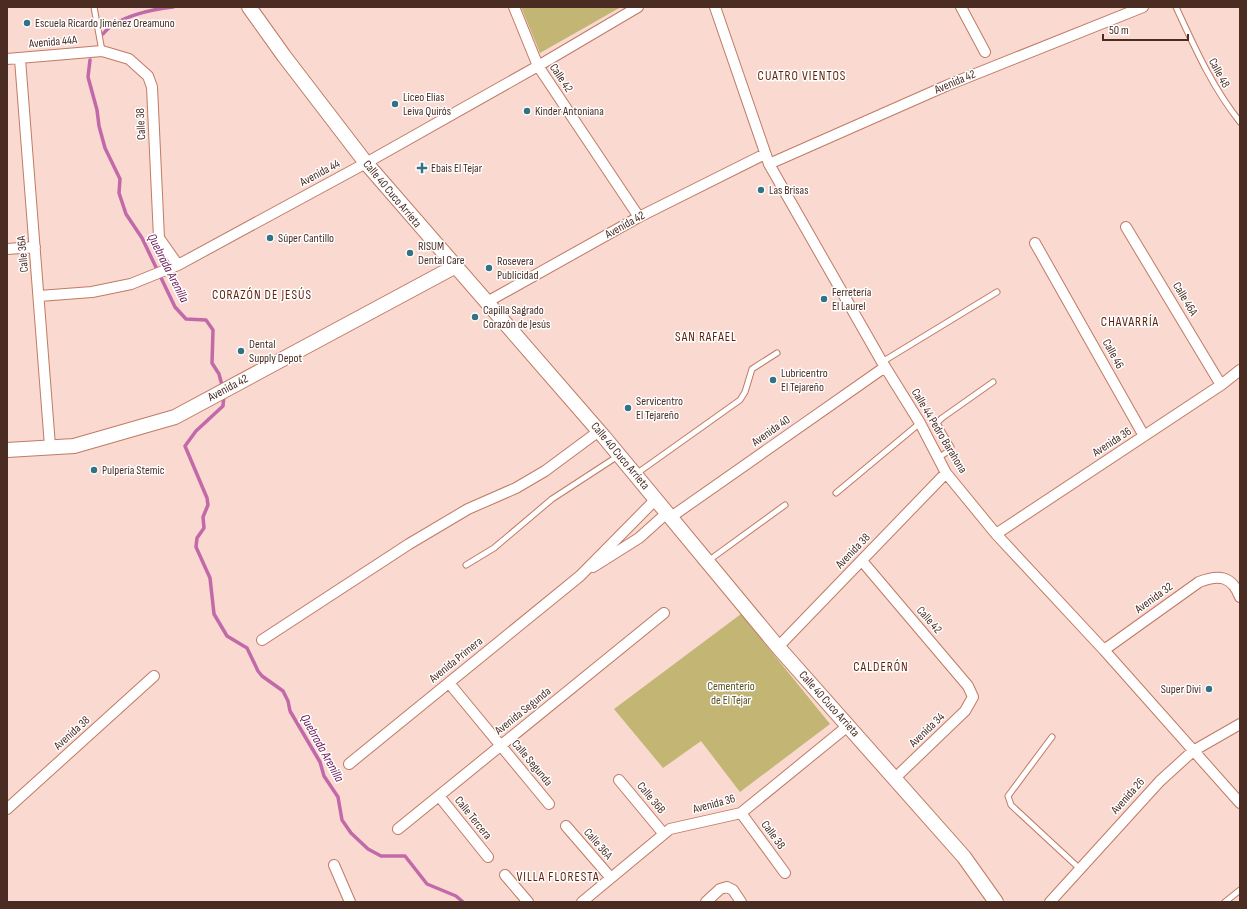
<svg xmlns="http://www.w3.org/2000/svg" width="1247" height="909" viewBox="0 0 1247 909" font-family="'Sofia Sans Condensed',sans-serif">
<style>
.green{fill:#c3b573}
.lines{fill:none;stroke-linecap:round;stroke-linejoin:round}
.stream{stroke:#c269aa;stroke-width:3.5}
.service-casing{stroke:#c17a64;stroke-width:7}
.minor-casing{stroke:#c17a64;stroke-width:12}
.secondary-casing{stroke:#c17a64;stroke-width:16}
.service{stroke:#fff;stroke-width:5}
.minor{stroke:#fff;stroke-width:10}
.secondary{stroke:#fff;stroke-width:14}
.poi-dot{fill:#317385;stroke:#fff;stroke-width:1.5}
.labels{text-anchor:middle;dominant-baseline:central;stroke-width:3;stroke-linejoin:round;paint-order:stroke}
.poi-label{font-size:12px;fill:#4a2c23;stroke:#fff;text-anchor:start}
.street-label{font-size:12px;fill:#4a2c23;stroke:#fff}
.park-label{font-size:12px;fill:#584e1f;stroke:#fff}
.neighbourhood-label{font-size:13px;letter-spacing:1px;fill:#5c1f0a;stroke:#fff}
.water-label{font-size:13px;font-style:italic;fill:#6a1a59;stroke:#fff}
</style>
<rect width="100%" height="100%" fill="#f9d9d0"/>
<path class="green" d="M521,7H621L540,53Z
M741,614L830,724L740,792L701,741L663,768L614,709Z"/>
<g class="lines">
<path class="stream" d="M103,34C116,17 152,9 173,7
M90,60L88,77L97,110L99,126L105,148L120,179L119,193L126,214L142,238L175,307L186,319L206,320L213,330L212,363L219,374L223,389
M224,394L223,406L196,431L185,446L207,498L208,505L203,517L204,528L197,538L196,547L210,578L214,614L227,636L247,648L258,671L262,676L283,691L288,701L290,711L320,762L324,776L338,797L342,820L351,833L368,849L381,856H405L427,884L456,896L463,902"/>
<g class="service-casing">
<path id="service" d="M94,7L102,51
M1176,7C1195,48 1212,87 1240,122
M882,362L997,292
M938,458L950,450L951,447L937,423L942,418L993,382
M636,474L740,400L745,392L752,369L777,353
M836,493L920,423
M708,561L785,505
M466,565L494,548L552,499L618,456
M1052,737L1008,796L1011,805L1080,869
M1225,902L1240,890"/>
</g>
<g class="minor-casing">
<path id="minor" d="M514,7L538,66L639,217
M715,7L769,164L882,362L920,423L946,473L996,534L1104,650L1240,803
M961,7L985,52
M7,59L102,51L129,59L148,76L152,87L159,238L178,265
M20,59L50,446
M769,164L948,85L1143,7
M1126,227L1221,385
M1035,243L1144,436
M7,249L35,247
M39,296L92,292L131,284L178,265L366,163L538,66L638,7
M487,302L639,217L765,154
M671,517L885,367
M996,534L1221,385L1240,370
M862,561L968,686L973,697L965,711L894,779
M593,567L639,538L668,512
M262,640L409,544L468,509L516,488L545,471L599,431
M778,647L946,473
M1104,650L1199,582C1219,574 1232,576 1240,597
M449,683L549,804
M349,764L580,576L656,499
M619,780L663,833
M439,796L488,857
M7,809L154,676
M741,813L785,873
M566,826L611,878
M398,829L664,613
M334,865L350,902
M505,875L528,902
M582,902L670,829L741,813L849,725
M706,902L720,889L727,887L733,890L741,902
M1050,902L1160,781L1193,751L1240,724"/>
</g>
<g class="secondary-casing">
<path id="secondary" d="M249,7L284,56L366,163L604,437L778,647L964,857L996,902
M7,450L74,446L175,417L454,267"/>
</g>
<use href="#service" class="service"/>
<use href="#minor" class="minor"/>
<use href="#secondary" class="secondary"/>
</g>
<g class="poi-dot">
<circle cx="27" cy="23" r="4"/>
<circle cx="395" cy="104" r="4"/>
<circle cx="527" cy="111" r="4"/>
<path d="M420 162h4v4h4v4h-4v4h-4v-4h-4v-4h4z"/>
<circle cx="761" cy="190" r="4"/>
<circle cx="270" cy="238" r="4"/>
<circle cx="410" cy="253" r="4"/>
<circle cx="489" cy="268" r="4"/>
<circle cx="824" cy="299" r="4"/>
<circle cx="475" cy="317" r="4"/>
<circle cx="241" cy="351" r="4"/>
<circle cx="773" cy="380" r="4"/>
<circle cx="628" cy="408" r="4"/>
<circle cx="94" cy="470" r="4"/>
<circle cx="1209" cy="689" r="4"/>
</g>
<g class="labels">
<g class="poi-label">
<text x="35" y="23">Escuela Ricardo Jiménez Oreamuno</text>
<text x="403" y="97">Liceo Elías<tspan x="403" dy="14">Leiva Quirós</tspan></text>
<text x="535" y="111">Kinder Antoniana</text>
<text x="431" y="168">Ebais El Tejar</text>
<text x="769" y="190">Las Brisas</text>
<text x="278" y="238">Súper Cantillo</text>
<text x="418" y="246">RISUM<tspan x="418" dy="14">Dental Care</tspan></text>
<text x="497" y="261">Rosevera<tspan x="497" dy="14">Publicidad</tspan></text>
<text x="832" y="292">Ferretería<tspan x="832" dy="14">El Laurel</tspan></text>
<text x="483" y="310">Capilla Sagrado<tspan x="483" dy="14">Corazón de Jesús</tspan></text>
<text x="249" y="344">Dental<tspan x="249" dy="14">Supply Depot</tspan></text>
<text x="781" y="373">Lubricentro<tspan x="781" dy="14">El Tejareño</tspan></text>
<text x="636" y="401">Servicentro<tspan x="636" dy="14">El Tejareño</tspan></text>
<text x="102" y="470">Pulpería Stemic</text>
<text x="1201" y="689" text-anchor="end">Super Divi</text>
</g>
<g class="street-label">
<text transform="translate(53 42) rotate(-5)">Avenida 44A</text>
<text transform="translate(1219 73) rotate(62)">Calle 48</text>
<text transform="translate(561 78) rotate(56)">Calle 42</text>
<text transform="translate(955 82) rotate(-23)">Avenida 42</text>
<text transform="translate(141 124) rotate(-93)">Calle 38</text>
<text transform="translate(320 173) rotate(-28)">Avenida 44</text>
<text transform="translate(392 194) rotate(50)">Calle 40 Cuco Arrieta</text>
<text transform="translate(625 225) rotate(-29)">Avenida 42</text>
<text transform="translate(23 254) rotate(-95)">Calle 36A</text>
<text transform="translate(1185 299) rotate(59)">Calle 46A</text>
<text transform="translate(1113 354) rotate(61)">Calle 46</text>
<text transform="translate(228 388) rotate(-28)">Avenida 42</text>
<text transform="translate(771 431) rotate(-35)">Avenida 40</text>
<text transform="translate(939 431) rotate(59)">Calle 44 Pedro Barahona</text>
<text transform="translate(1112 442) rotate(-33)">Avenida 36</text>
<text transform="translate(620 456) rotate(50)">Calle 40 Cuco Arrieta</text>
<text transform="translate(853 551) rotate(-46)">Avenida 38</text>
<text transform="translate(1154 598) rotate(-36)">Avenida 32</text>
<text transform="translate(929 620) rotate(49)">Calle 42</text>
<text transform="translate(456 660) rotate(-39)">Avenida Primera</text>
<text transform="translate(829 704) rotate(48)">Calle 40 Cuco Arrieta</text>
<text transform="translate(523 711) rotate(-39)">Avenida Segunda</text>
<text transform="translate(927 730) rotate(-44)">Avenida 34</text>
<text transform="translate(72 733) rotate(-42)">Avenida 38</text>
<text transform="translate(532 763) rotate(50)">Calle Segunda</text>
<text transform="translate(1128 796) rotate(-48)">Avenida 26</text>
<text transform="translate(651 798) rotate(50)">Calle 36B</text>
<text transform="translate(714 804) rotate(-15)">Avenida 36</text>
<text transform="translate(473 818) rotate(51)">Calle Tercera</text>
<text transform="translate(773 835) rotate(54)">Calle 38</text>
<text transform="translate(598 844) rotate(49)">Calle 36A</text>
</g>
<g class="park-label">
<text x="731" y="686">Cementerio<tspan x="731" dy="14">de El Tejar</tspan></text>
</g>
<g class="neighbourhood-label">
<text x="802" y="76">CUATRO VIENTOS</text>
<text x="262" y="295">CORAZÓN DE JESÚS</text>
<text x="1130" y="322">CHAVARRÍA</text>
<text x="706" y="337">SAN RAFAEL</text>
<text x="881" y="667">CALDERÓN</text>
<text x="558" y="877">VILLA FLORESTA</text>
</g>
<g class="water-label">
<text transform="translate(168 268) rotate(63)">Quebrada Arenilla</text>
<text transform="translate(322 748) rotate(61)">Quebrada Arenilla</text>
</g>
</g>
<rect width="1247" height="909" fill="none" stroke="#4a2c23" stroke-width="16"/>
<path d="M1103 34v6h85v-6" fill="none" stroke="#4a2c23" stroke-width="2"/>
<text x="1109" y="34" font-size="12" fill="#4a2c23" stroke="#ffffff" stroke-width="3" paint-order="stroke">50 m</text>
</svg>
